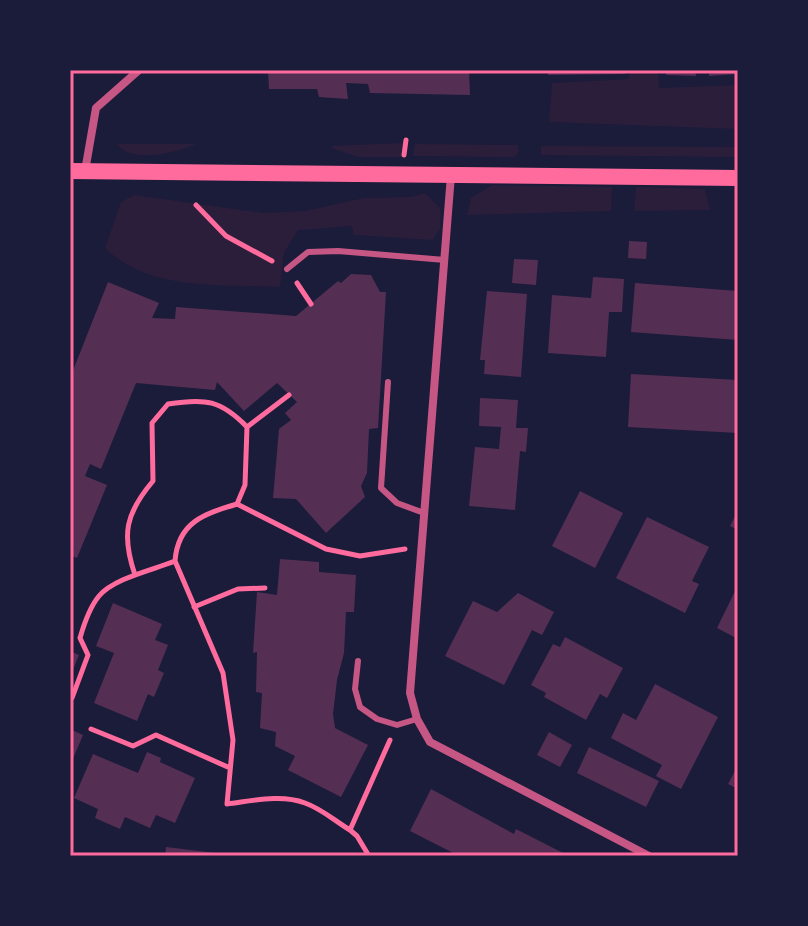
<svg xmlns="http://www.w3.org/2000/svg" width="808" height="926" viewBox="0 0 808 926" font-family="'Alegreya Sans',sans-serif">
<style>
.green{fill:#2a1e3b}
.building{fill:#542f53}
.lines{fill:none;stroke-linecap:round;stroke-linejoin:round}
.path{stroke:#ff6b9d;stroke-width:5}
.service{stroke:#c65784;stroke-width:6}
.minor{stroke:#c65784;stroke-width:8}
.secondary{stroke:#ff6b9d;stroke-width:16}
.neatline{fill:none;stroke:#ff6b9d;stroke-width:3}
</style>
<rect width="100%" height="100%" fill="#1b1b3a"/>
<path class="green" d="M630,70H658L659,88L738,85V129L549,122L552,83L629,79Z
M403,143L402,157H358L334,149L331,146Z
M117,144H196C178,153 130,164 117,144Z
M415,144L518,145L519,151L515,157L413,156Z
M541,146L738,147V157L541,155Z
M492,185L612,187L611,211L467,215L471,198Z
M636,187L705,189L710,210L634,211Z
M425,193L440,208V229L433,240L354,235L352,226L298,230L284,253L280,287C221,284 150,292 105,248L121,202L134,195L263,213L305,211L364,198L411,197Z"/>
<path class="building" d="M268,70H469L470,95L370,93L368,84L346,83L348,99L319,97L317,89H269Z
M548,70H625V74L548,75Z
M667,70H695L696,76L666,75Z
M709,70H738V74L709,76Z
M629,241L647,242L646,259L628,258Z
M514,259L538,260L536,285L512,283Z
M351,274L371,275L380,292H386L378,428L369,429L367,473L361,486L365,497L326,533L296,499L273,498L279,429L291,420L285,413L297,402L277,383L244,411L217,382L215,390L136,383L101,469L90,464L85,476L107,485L77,558L70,555V378L108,282L159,303L152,318L175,319L176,307L296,316L338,281L341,283Z
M593,277L624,279L622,312H609L606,357L548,353L552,295L591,298Z
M635,283L738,291V340L631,332Z
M487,291L527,294L521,377L484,374L485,360H480Z
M631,374L738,380V433L628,427Z
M480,398L518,400L516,428H528L526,452L520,451L515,510L469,506L475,447L499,449L501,427L479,426Z
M580,491L623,513L595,568L552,546Z
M738,510V530L730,526Z
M647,517L709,547L692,581L699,584L685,613L616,578Z
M280,559L319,562V572L356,575L354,612H346L344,653L337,680L333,714L335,728L368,745L341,797L288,770L295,756L275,746L276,732L260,728L262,693L256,692L257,652L253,653L257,592L277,595Z
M738,585V639L717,628Z
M518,593L554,612L542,635L532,630L504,685L445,656L473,601L497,612Z
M113,603L162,624L155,640L168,645L158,670L164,673L154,697L148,694L137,721L94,703L114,653L96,646Z
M565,637L623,668L607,698L600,694L586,720L544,697L546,693L531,685L553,644L560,647Z
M70,651L79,655L70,677Z
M655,684L718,717L681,789L656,776L662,765L611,738L623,713L636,720Z
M70,729L83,735L70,766Z
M549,732L572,745L560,767L537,755Z
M589,747L659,781L646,807L577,773Z
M147,752L161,758L160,762L195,778L175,823L156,815L150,828L125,817L120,829L95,818L98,809L74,798L93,754L138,773Z
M738,765V789L728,784Z
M431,789L514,834L516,829L569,856H459L410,831Z
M166,847L224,854L223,856H165Z"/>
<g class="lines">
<path class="path" d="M404,155L406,140
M196,205L226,236L272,261
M297,283L311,304
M289,395L247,427L245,485L237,504C204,514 178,522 175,561L223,673L233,740L227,804C252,801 281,794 305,803C322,809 335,821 350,830L390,740
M237,504L326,549L360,556L405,549
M135,575C121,534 126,513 153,481L152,423L168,404C205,398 221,400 247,427
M194,607L238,589L265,588
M72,698L88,655L80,638C84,624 89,608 99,596C114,578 153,570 175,561
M91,729L133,746L156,735L230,768
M350,830L357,836L369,856"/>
<path class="service" d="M287,269L308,252L338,251L445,260
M388,382L381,488L397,503L424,513
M358,661L355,689L360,707L377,719L397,725L417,719"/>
<path class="minor" d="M85,171L96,108L139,70
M451,175L410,693L417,719L430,742L649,856"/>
<path class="secondary" d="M70,171L738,178"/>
</g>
<rect width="808" height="926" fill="none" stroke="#1b1b3a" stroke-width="144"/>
<rect x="72" y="72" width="664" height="782" class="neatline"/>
</svg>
